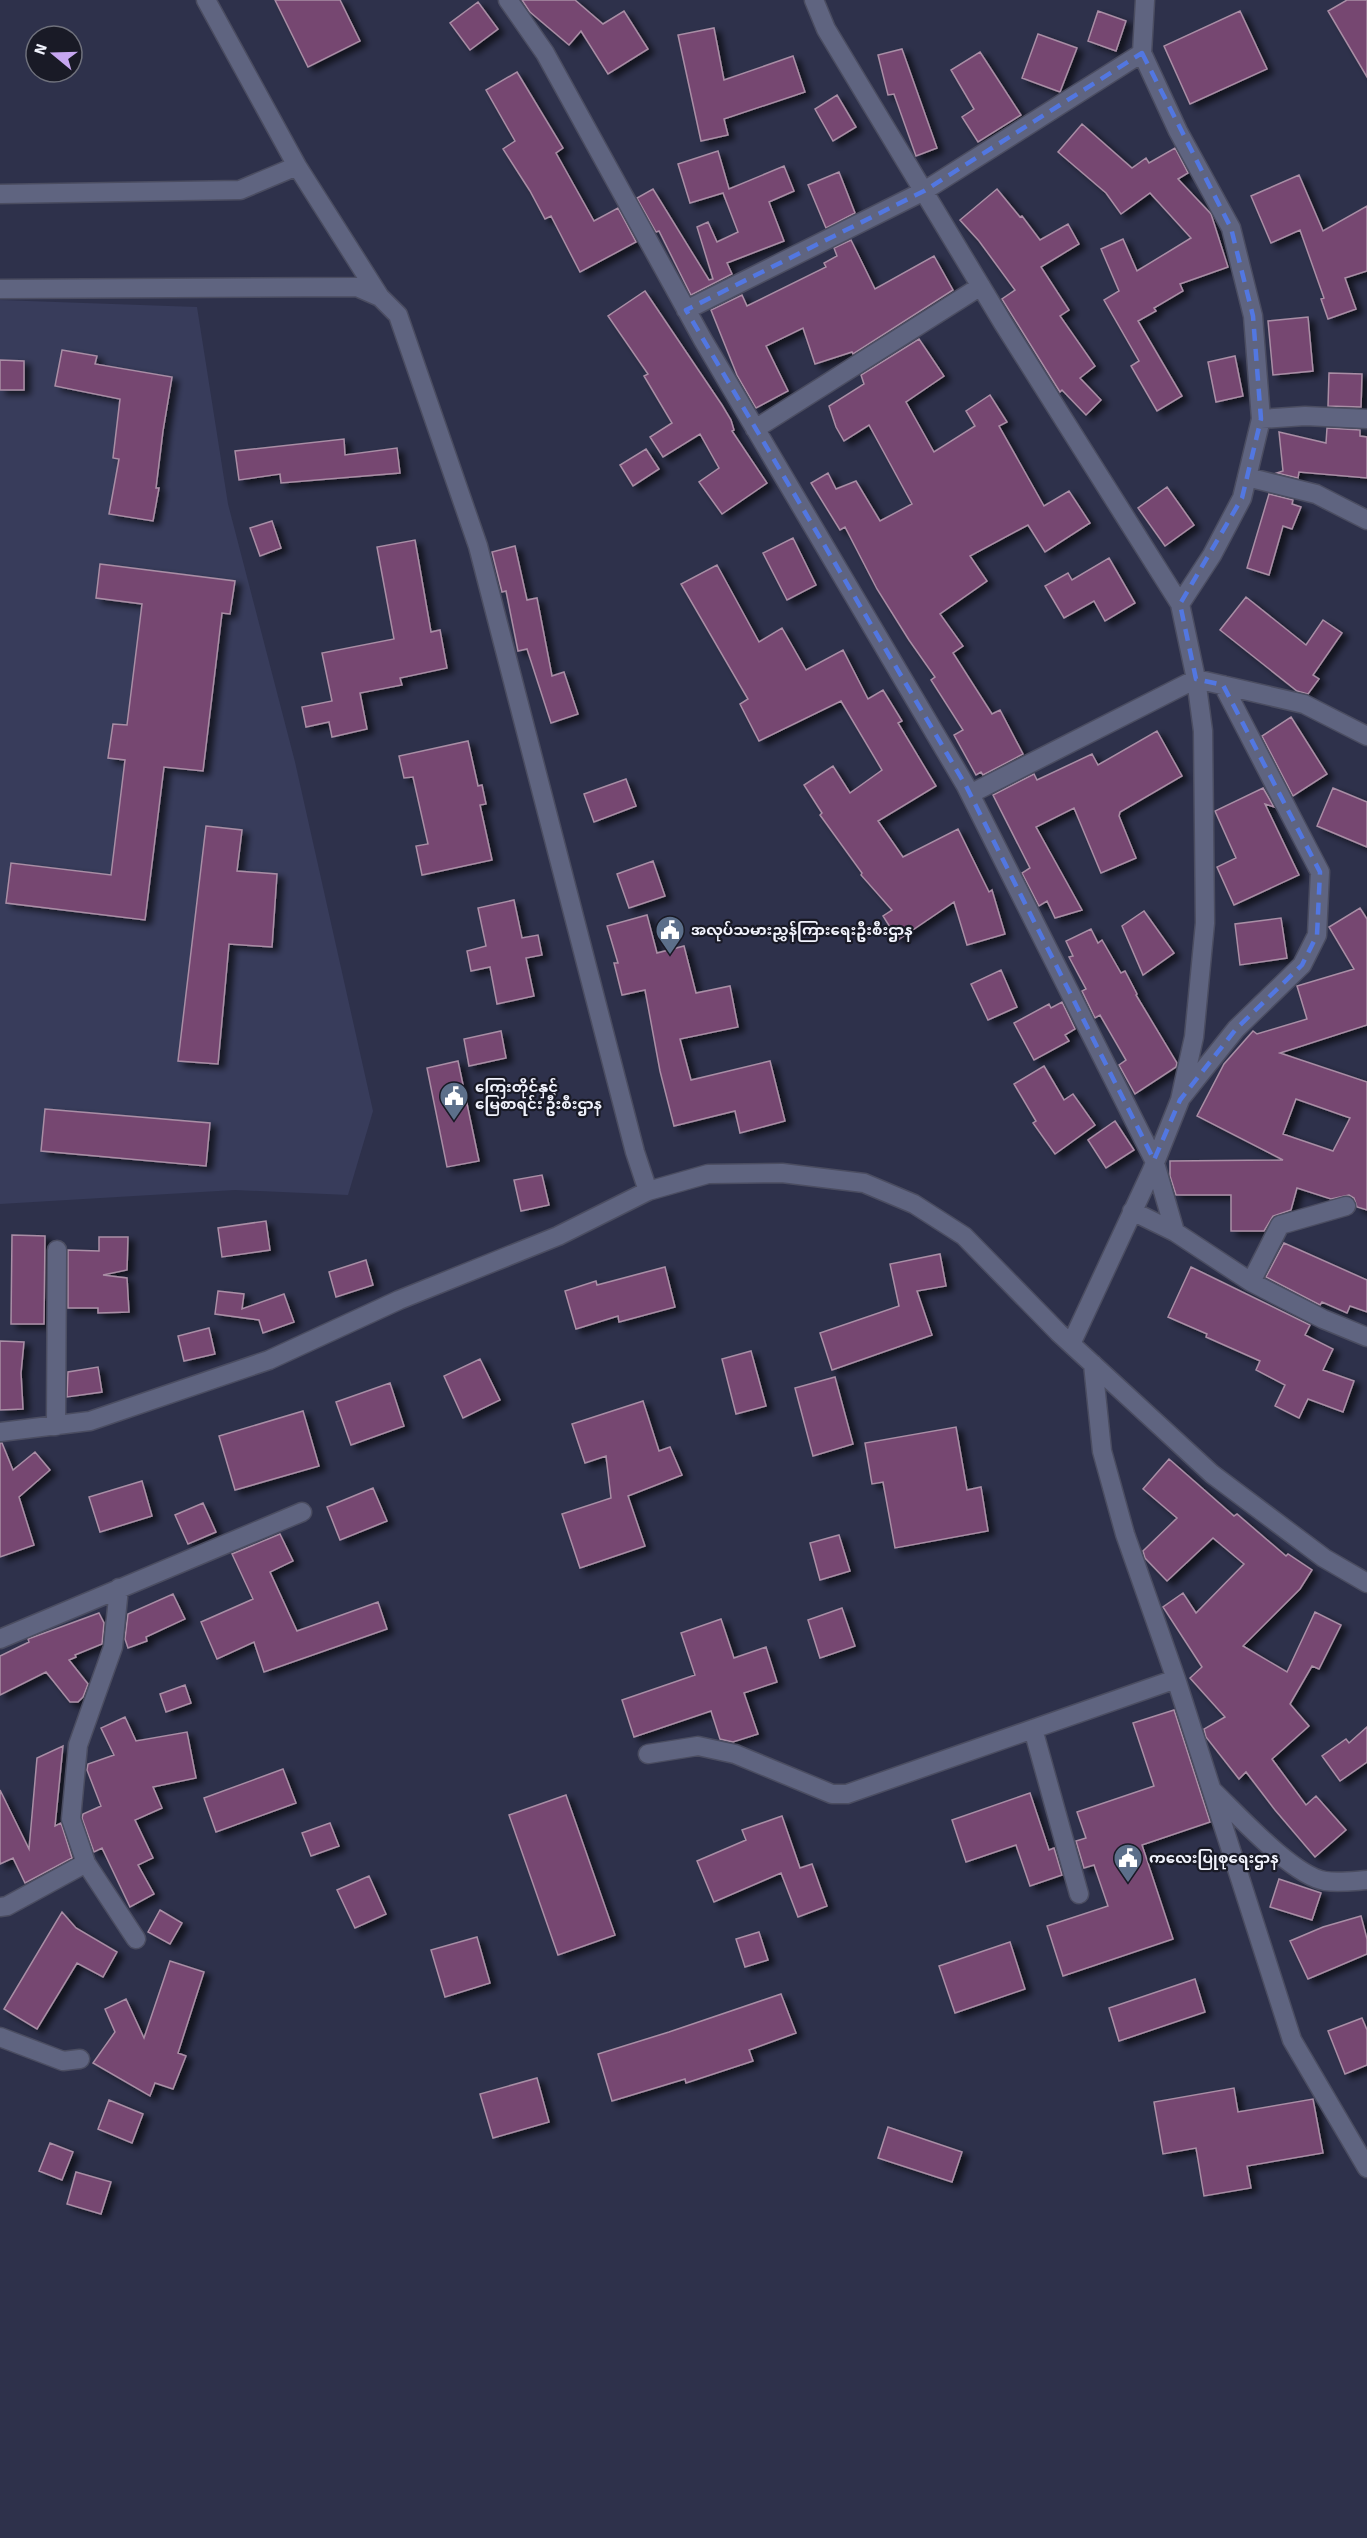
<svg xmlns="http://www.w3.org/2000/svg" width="1367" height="2538" viewBox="0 0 1367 2538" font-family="'Source Sans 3','Noto Sans Myanmar',sans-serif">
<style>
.built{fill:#383c5b}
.building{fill:#764671;stroke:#a98ea5;stroke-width:1.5;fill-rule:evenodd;filter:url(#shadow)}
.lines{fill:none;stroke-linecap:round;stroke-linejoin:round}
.street-casing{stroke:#4b4d61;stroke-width:21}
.street{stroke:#5f6480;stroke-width:18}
.marked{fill:none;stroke:#5277e1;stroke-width:4.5;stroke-dasharray:12 8;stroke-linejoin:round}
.labels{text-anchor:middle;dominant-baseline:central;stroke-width:4.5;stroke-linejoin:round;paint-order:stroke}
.poi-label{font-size:15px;font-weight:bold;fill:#f1f3fd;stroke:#191a26;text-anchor:start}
</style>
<defs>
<filter id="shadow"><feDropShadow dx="6" dy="4" stdDeviation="3" flood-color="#0009"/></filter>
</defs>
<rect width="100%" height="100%" fill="#2e314b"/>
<path class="built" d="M0,300L197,307L228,504L295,762L373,1111L348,1195L235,1190L0,1204Z"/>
<path class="building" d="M275,0H340L360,41L308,67Z
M522,0H575L603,24L624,11L648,49L608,74L581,31L569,45L530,12Z
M1347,0H1367V77L1328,11Z
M478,2L498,29L470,50L450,23Z
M1098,11L1126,21L1116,51L1088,41Z
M1240,11L1267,69L1190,104L1164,46Z
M714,28L724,80L793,56L805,92L724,119L728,135L701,141L678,35Z
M1038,34L1077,48L1060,92L1022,78Z
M902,49L937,148L916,156L894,94L888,95L878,55Z
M980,52L1021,115L978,142L962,117L974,109L951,70Z
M517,72L563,148L556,153L594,221L618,208L636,242L580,272L551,216L545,219L530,191L503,149L515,141L486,90Z
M837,95L856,127L833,141L815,109Z
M1082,124L1132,168L1146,158L1149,163L1175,148L1188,173L1178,179L1211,214L1228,267L1180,284L1183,291L1154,308L1156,311L1138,321L1182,396L1157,411L1131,366L1139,361L1104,300L1119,291L1101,249L1123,239L1137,271L1191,238L1150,193L1121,214L1106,193L1058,152Z
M718,151L729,189L784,166L794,191L769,202L784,241L727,263L732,274L691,295L659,231L656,232L637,198L653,189L709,280L713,279L697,227L708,222L717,242L738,232L723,193L690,203L678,164Z
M839,172L855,213L826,228L808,185Z
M1299,175L1323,231L1367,206V271L1345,278L1356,309L1328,319L1321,299L1324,298L1300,230L1271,243L1251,196Z
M997,189L1020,217L1022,216L1040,240L1068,224L1079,244L1041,267L1069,310L1060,316L1095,366L1080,378L1101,400L1086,415L1062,390L1060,392L1002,299L1015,290L979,241L960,220Z
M851,240L875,289L934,256L953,290L853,354L852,352L815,364L803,328L766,346L788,391L756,408L737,375L711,310L742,295L747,306L826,267L824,263L837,256L834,248Z
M645,291L722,405L731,420L734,430L732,431L767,483L722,514L699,482L719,468L700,434L663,457L650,437L672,423L644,376L648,374L608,316Z
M1308,317L1313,371L1273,375L1268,321Z
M919,339L944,376L906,402L934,452L975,426L966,411L990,395L1007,422L999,426L1044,506L1069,491L1090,523L1045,552L1028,525L970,556L987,581L940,614L963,646L953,653L992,714L1000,710L1023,754L983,775L981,772L976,775L954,735L963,730L931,680L935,677L909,640L877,589L845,527L840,530L811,483L828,473L836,489L856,481L880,521L912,504L869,425L844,441L836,427L829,406L864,384L861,375Z
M62,350L97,356L95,364L172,377L163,431L156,488H159L153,521L109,514L119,459L113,458L120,399L55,386Z
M1235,356L1243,396L1216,402L1208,362Z
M0,360L24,361V390H0Z
M1329,373L1362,374L1361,407L1328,406Z
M1327,428L1360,430V436L1367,437V478L1299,472L1298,478L1277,473L1283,471L1279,432L1326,443Z
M344,439L345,455L397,448L400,473L281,483L280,474L239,480L235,451Z
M646,449L659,469L633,486L620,465Z
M1167,487L1194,525L1165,546L1138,508Z
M1269,494L1293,500L1292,504L1301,507L1292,529L1283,526L1269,575L1247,568Z
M272,521L281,548L260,556L250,528Z
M793,538L816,585L787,600L763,553Z
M415,540L431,632L440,630L447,668L400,678L402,685L360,693L367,729L332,737L329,722L306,727L302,707L332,701L322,653L394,639L377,547Z
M515,546L527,600L537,598L552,676L564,672L578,714L551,723L527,649L518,651L506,591L502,592L492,552Z
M1109,558L1135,603L1105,621L1094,601L1064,618L1045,586L1068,573L1072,580Z
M100,564L235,581L230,614L222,613L203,771L164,767L145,920L6,903L11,863L111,875L125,760L108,758L113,724L127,725L142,604L96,598Z
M717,565L759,642L782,628L806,670L843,650L868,699L883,690L902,721L898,723L936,786L878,821L903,857L958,829L989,892L992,890L1005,934L967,945L954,902L898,940L883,916L892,910L861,875L862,873L820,815L822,813L804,785L833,766L850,793L882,770L841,701L759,741L740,704L748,699L681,584Z
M1246,597L1306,645L1323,620L1342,633L1313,675L1319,679L1308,694L1297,691L1220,630Z
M1291,717L1327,774L1293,796L1262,736Z
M1157,731L1182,776L1120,812L1119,816L1136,858L1101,873L1074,808L1036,827L1082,910L1055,918L1047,901L1039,906L1022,873L1030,868L993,795L1034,774L1037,780L1092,754L1098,765Z
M468,741L478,786L482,785L486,804L480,805L492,860L422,875L416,846L428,844L413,777L404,778L399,756Z
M626,779L636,806L594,822L584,794Z
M1263,788L1274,807L1265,804L1299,875L1234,905L1217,867L1236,858L1215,811Z
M1333,788L1367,802V847L1317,826Z
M206,826L242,830L237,871L277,874L272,947L229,944L218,1064L178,1061Z
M653,861L665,896L629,908L617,874Z
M514,900L522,938L538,935L542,955L526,958L534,996L497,1004L490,967L471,971L467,951L486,946L478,908Z
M1360,908L1367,919V1025L1280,1053L1367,1082V1210L1357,1207L1354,1198L1349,1195L1331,1199L1297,1188L1291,1210L1273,1216L1264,1231H1231V1195H1176L1170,1176V1161L1283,1160L1197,1116L1224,1064L1253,1031L1257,1034L1307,1019L1297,986L1354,969L1329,927ZM1296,1099L1350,1118L1333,1151L1283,1134Z
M1144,911L1174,953L1143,975L1122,926Z
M647,915L657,953L684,946L696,993L730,986L738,1027L680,1039L691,1080L770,1061L785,1121L740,1133L735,1111L674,1126L660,1071L645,990L622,995L614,963H618L607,926Z
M1281,918L1287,958L1240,965L1235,924Z
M1091,929L1098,943L1102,940L1121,973L1125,971L1137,994L1136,995L1177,1063L1176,1067L1135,1094L1119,1065L1126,1060L1100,1015L1095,1018L1082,991L1086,989L1069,957L1073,956L1066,941Z
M1001,970L1017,1007L988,1020L971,984Z
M1062,1002L1075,1029L1065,1035L1069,1041L1034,1060L1014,1023L1049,1004L1051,1008Z
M501,1031L506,1058L469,1066L464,1039Z
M458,1061L479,1161L447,1167L427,1068Z
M1044,1066L1064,1100L1073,1094L1095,1125L1055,1154L1033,1123L1036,1121L1014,1084Z
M45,1109L210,1123L206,1166L41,1151Z
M1115,1121L1134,1150L1106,1168L1088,1140Z
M542,1175L549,1205L521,1211L514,1180Z
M266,1221L270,1250L222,1257L218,1228Z
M12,1235L45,1236L44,1324H11Z
M99,1237H128L127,1270L103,1275L127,1278L129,1312L98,1313V1308H68V1250L99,1251Z
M1284,1243L1367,1280V1312L1350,1306L1347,1313L1322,1302L1320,1305L1266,1277Z
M940,1254L946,1286L917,1291L932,1335L832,1370L820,1333L899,1306L890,1264Z
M366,1260L373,1285L336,1297L329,1272Z
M665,1267L675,1307L619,1322L618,1316L576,1329L565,1291L596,1281L597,1285Z
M1191,1267L1310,1325L1305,1335L1333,1349L1323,1370L1354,1381L1343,1412L1308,1399L1299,1418L1275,1406L1285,1385L1256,1370L1260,1361L1206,1337L1207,1334L1168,1317Z
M218,1291L244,1294L242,1309L284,1294L294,1322L263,1333L259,1320L215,1314Z
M209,1328L215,1354L184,1361L178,1336Z
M0,1341L24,1342L21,1373L23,1409L0,1410Z
M751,1351L766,1406L736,1414L722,1359Z
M480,1359L500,1400L463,1418L444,1376Z
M98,1367L102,1392L67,1397L68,1372Z
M835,1377L853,1444L813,1456L795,1388Z
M390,1383L404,1426L351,1445L336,1402Z
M643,1401L659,1451L670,1447L682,1475L628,1496L645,1546L580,1568L562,1514L611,1498L606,1456L585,1463L572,1424Z
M303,1411L319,1466L235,1490L219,1436Z
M956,1427L967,1490L981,1487L988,1531L895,1548L883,1482L872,1484L865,1443Z
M0,1443H2L13,1470L35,1452L50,1470L19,1497L34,1545L0,1557Z
M1169,1459L1234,1516L1237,1514L1286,1556L1288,1554L1312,1570L1300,1589L1243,1646L1287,1672L1315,1612L1341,1625L1319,1669L1312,1666L1290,1704L1309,1726L1272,1759L1306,1805L1316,1796L1346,1830L1315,1857L1275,1810L1246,1772L1239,1779L1206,1737L1204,1729L1225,1717L1190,1678L1202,1667L1163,1607L1183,1593L1196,1613L1244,1564L1213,1538L1167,1581L1145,1558L1143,1551L1177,1518L1143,1489Z
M142,1481L152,1516L100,1532L89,1497Z
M373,1488L387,1521L340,1540L327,1507Z
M203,1503L216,1532L188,1544L175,1515Z
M280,1534L293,1561L270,1572L297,1631L378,1602L387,1629L264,1672L254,1642L217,1659L201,1622L253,1599L232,1554Z
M839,1535L850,1571L820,1580L810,1543Z
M173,1594L185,1619L146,1637L147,1641L128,1648L125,1639L128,1614Z
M842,1608L855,1646L820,1658L808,1620Z
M99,1613L104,1623L102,1644L75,1655L76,1657L69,1660L88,1684L83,1697L78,1702H70L46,1672L0,1695V1656L29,1642L28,1639Z
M721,1619L734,1658L766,1647L777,1682L744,1693L758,1734L733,1742L720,1739L711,1711L634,1737L622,1700L695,1675L681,1633Z
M185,1685L191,1703L166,1712L160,1694Z
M1174,1710L1210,1822L1142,1845L1173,1939L1063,1976L1047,1926L1108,1906L1094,1865L1084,1868L1076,1841L1086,1838L1077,1812L1154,1786L1133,1723Z
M125,1717L136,1741L187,1732L196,1778L153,1787L162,1808L135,1820L153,1858L138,1865L154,1894L130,1907L102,1848L94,1852L82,1818L83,1814L101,1806L87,1770L88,1764L114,1755L101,1728Z
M1367,1727V1762L1340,1781L1322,1756L1346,1739L1349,1743Z
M63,1746L55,1826L61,1823L72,1858L25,1883L13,1858L0,1864V1790L29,1849L37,1758Z
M283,1769L296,1803L216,1832L204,1798Z
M1030,1793L1049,1850L1054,1848L1062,1875L1030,1886L1016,1845L966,1862L952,1820Z
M566,1795L615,1935L558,1955L509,1815Z
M782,1816L800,1868L812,1864L827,1906L798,1917L781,1873L714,1902L697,1861L746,1840L742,1830Z
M330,1823L339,1846L311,1856L302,1833Z
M369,1876L386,1914L355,1928L337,1890Z
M1279,1879L1321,1893L1312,1920L1270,1907Z
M160,1910L182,1923L170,1944L148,1932Z
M62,1912L76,1928L117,1952L103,1977L77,1963L37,2029L4,2009Z
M1361,1916L1367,1939V1954L1308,1979L1290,1941L1323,1927Z
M759,1932L768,1960L745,1967L736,1939Z
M477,1937L490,1983L445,1997L431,1950Z
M1010,1942L1025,1989L955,2013L939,1966Z
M170,1961L204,1972L178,2053L186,2056L173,2089L155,2083L150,2096L93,2063L115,2032L105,2009L126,1999L144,2038Z
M1195,1979L1205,2012L1119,2041L1109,2008Z
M781,1994L796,2033L749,2050L753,2061L686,2083L685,2079L612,2101L598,2054L669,2032Z
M1362,2018L1367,2030V2065L1345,2074L1328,2031Z
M537,2078L549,2122L493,2138L480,2094Z
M1234,2088L1238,2112L1313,2099L1323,2153L1247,2166L1251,2188L1204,2196L1196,2148L1163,2154L1154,2102Z
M109,2100L143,2114L132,2143L98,2129Z
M888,2127L962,2152L952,2182L878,2158Z
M50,2143L73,2152L62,2180L39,2171Z
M76,2172L111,2182L101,2214L67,2204Z"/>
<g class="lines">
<g class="street-casing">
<path id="street" d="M206,0L297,166L380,297L398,315L478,546L635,1152L648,1191
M508,0L545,53L703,340L966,786L1154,1160L1175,1232
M814,0L826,29L1003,323L1180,604L1196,679L1203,731L1205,923L1194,1037L1180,1100L1152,1170L1071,1344
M1145,0L1142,53L1178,131L1231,228L1253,316L1261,419L1242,498L1212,555L1180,604
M0,194L240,190L297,166
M0,289L357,287L380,297
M686,310L924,191L1142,53
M1261,419L1305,416L1367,419
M755,429L981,286
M1247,477L1316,494L1367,520
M970,794L1196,679L1304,704L1367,736
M1181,1098L1236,1029L1302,965L1317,935L1320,872L1223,685
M1132,1211L1175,1232L1251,1282L1323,1319L1367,1337
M1251,1282L1280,1225L1346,1206
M1093,1364L1102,1451L1125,1534L1176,1679L1292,2040L1367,2168
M56,1426L57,1250
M0,1432L90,1421L269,1360L399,1300L558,1236L648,1191L708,1174L782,1173L864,1183L914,1204L964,1236L1059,1333L1212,1474L1324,1558L1367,1583
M119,1588L113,1647L78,1745L71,1819L86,1863L136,1939
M0,1639L302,1512
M1033,1729L1079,1894
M648,1754L698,1746L735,1754L832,1794H847L1176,1679
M1213,1791C1237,1814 1293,1876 1325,1881C1339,1883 1353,1881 1367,1880
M0,1907L7,1906L86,1863
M0,2037L63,2061L80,2059"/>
</g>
<use href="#street" class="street"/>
</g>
<path class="marked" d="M1142,53L1231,228L1253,316L1261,419L1242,498L1180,604L1196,679L1223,685L1320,872L1317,935L1302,965L1236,1029L1180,1100L1154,1160L966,786L686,310L924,191Z"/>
<defs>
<g id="civic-pin" transform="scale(1.5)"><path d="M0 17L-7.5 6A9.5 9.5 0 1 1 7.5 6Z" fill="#5c6f8a" stroke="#191a26"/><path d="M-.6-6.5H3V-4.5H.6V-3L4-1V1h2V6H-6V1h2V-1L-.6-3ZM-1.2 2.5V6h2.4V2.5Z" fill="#fff"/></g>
</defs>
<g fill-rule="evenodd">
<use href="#civic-pin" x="670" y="930"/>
<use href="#civic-pin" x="454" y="1096"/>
<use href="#civic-pin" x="1128" y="1858"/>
</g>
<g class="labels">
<g class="poi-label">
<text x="691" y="930">အလုပ်သမားညွှန်ကြားရေးဦးစီးဌာန</text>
<text x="475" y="1087">ကြေးတိုင်နှင့်<tspan x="475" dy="17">မြေစာရင်း ဦးစီးဌာန</tspan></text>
<text x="1149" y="1858">ကလေးပြုစုရေးဌာန</text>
</g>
</g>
<g transform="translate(54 54) rotate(289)"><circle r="28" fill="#191a26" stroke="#6f717c" stroke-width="1.5"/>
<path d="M0-4.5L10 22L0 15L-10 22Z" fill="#c6a6f0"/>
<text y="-9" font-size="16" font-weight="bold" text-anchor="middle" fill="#f1f3fd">N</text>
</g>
</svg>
